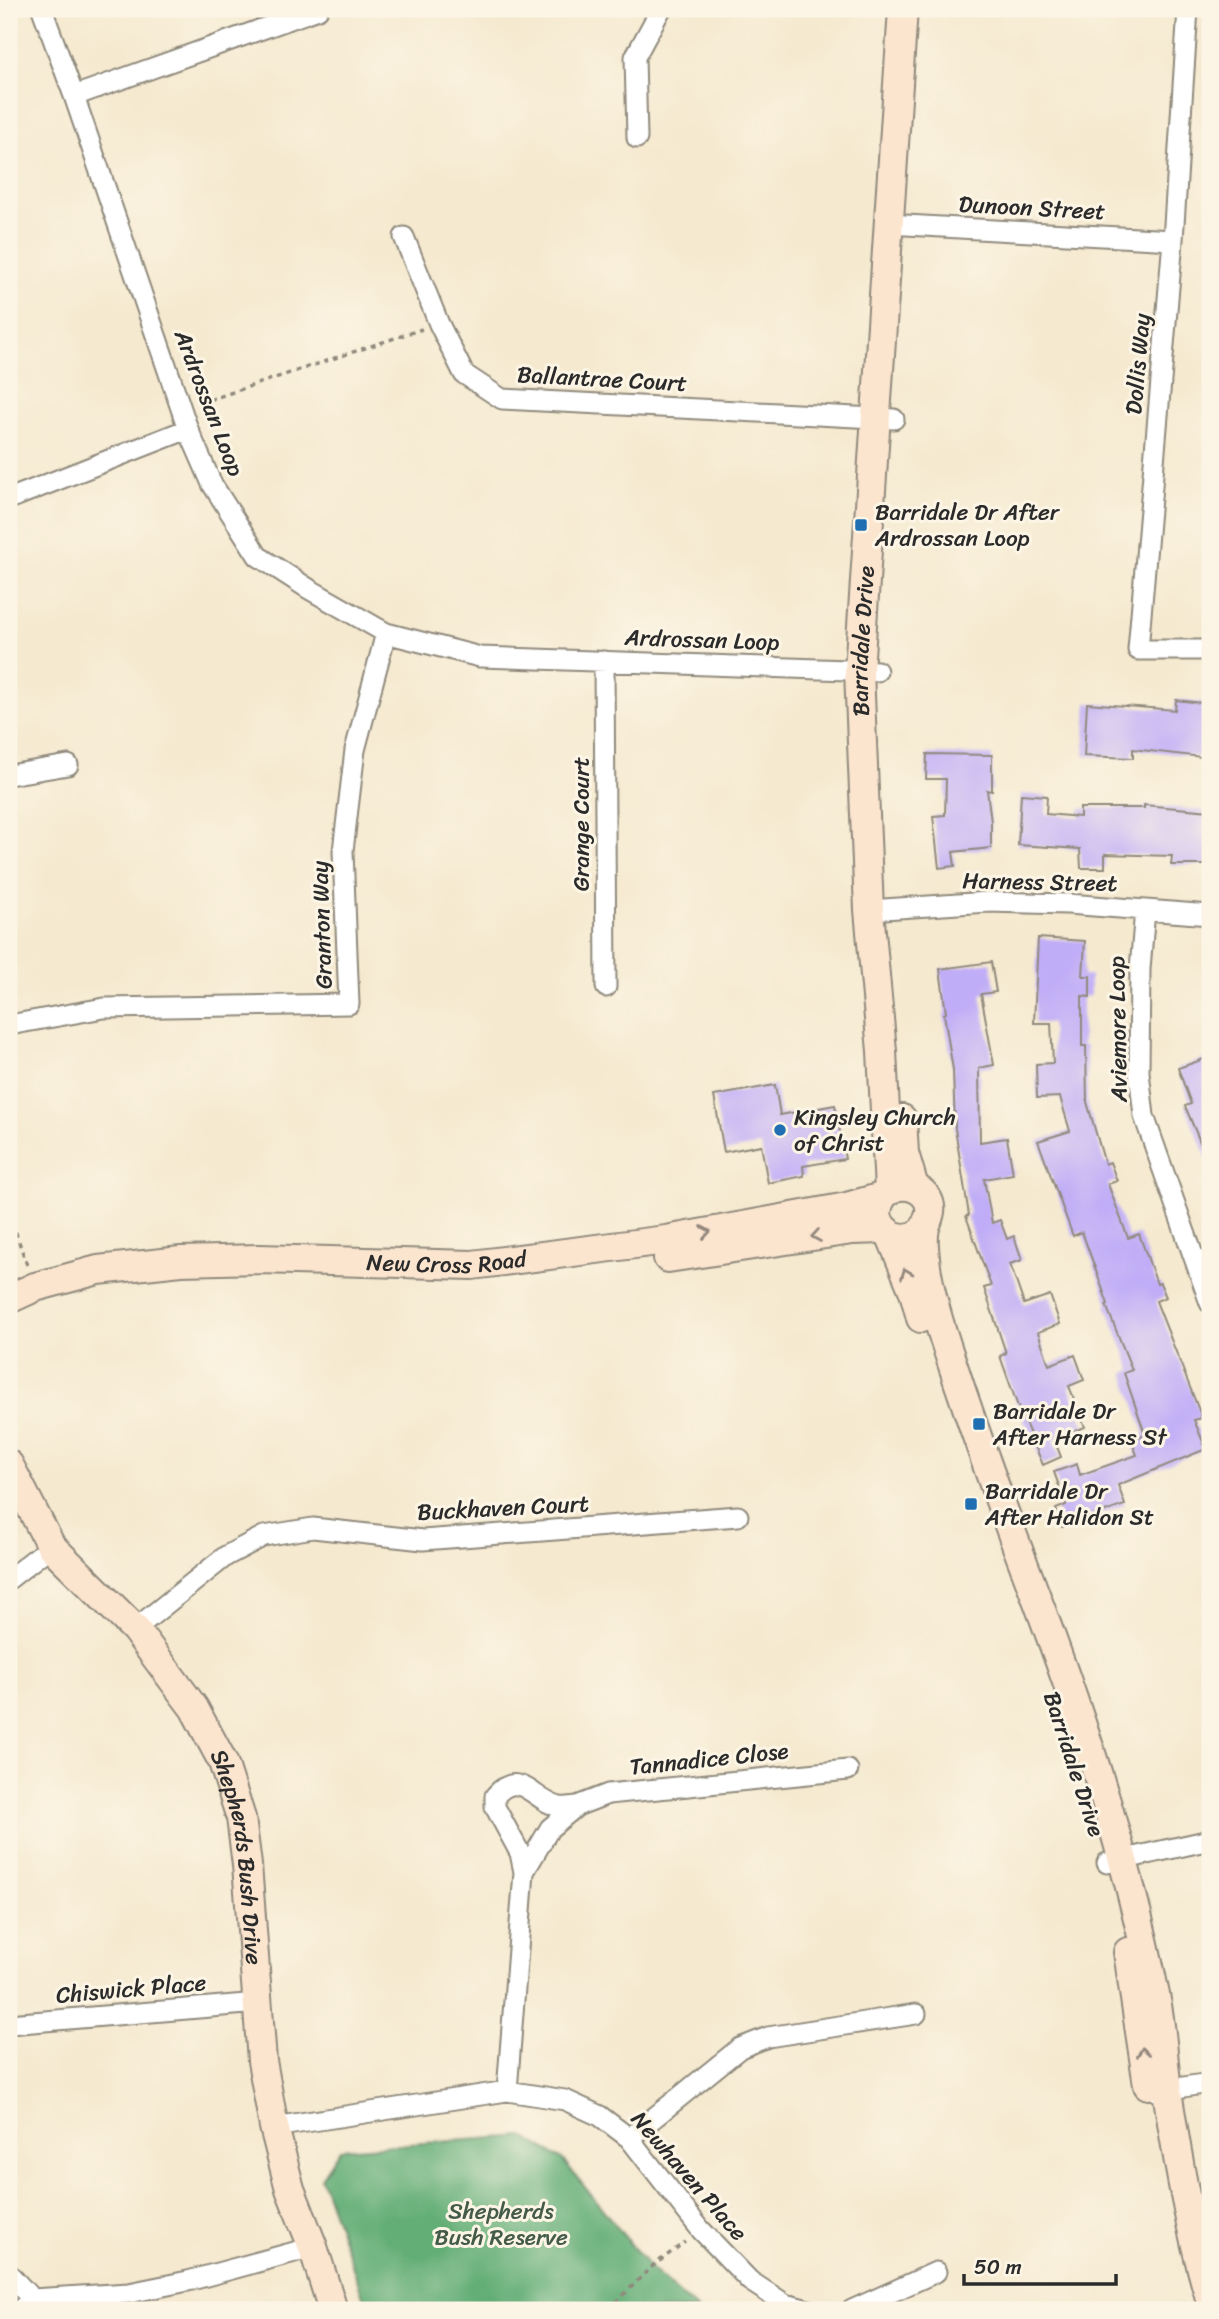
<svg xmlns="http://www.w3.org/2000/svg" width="1219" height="2319" viewBox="0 0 1219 2319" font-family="Sriracha,sans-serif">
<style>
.forest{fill:#63ae77;stroke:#476c51;stroke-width:2}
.building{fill:#c0adf7}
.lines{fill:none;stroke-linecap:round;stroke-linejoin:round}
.street-casing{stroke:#908a7d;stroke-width:23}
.secondary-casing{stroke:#908a7d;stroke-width:32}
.path{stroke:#908a7d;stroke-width:3.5;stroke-dasharray:5 5;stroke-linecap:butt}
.street{stroke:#fff;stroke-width:19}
.secondary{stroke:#fce5cf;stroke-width:28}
.oneway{stroke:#94887d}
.poi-dot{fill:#1f6fb2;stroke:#fcf5e5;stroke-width:2.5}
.labels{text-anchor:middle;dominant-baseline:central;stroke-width:6;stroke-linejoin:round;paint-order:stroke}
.street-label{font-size:23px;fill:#2b2b2b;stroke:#fcf5e5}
.poi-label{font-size:23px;fill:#2b2b2b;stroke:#fcf5e5;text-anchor:start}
.park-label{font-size:23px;fill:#435b48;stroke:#fcf5e5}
</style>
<rect width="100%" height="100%" fill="#fcf5e5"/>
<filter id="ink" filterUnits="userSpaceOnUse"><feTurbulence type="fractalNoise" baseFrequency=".0143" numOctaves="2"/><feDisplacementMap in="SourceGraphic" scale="14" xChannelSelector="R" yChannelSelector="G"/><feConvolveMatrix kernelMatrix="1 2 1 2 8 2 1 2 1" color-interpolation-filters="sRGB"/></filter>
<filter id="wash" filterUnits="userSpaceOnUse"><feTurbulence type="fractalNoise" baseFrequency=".00686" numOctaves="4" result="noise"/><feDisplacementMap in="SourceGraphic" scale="28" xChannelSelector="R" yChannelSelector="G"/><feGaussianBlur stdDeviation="1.57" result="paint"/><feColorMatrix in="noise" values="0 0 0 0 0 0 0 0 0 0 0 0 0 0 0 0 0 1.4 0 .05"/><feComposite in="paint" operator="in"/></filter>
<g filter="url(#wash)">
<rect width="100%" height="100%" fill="#f5e9cf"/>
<path class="forest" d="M523,2136L563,2160L650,2268L697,2310H368L321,2178L340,2149Z"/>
<g id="blocks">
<path class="building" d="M1176,700L1210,704V758L1133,749V758L1084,756L1087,703L1175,710Z
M927,754L992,755V791L987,790L991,822V848L953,852L955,866L939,868L933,816L945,815L946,779H926Z
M1021,794L1047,796L1046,814L1080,817V808H1144V805L1210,811V865H1171L1172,856L1105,854V868H1081L1080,849L1018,845Z
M1038,938L1085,941L1083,976H1090V997L1082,996V1046H1086L1087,1102L1105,1164L1110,1162L1117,1181L1108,1184L1128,1238L1139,1234L1157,1284L1160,1283L1166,1297L1156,1301L1202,1418L1194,1420L1206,1449L1118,1485L1125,1505L1062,1527L1056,1509L1066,1505L1054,1472L1077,1464L1080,1475L1137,1455L1131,1440L1145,1434L1124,1373L1132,1370L1106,1305L1108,1304L1082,1232L1073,1236L1038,1141L1070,1131L1060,1097L1037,1098L1036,1064L1053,1063L1051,1023H1034Z
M991,962L996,992L981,994L994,1065L979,1068L980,1142L1007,1138L1013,1174L984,1179L992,1223L1000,1220L1007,1239L1014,1236L1022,1260L1010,1264L1024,1304L1050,1295L1060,1324L1038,1332L1049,1365L1075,1355L1084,1380L1069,1386L1085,1427L1054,1439L1061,1457L1043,1465L1017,1404L1000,1356L1006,1353L984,1288L991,1286L966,1216L969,1215L955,1129L953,1070L944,1014L946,1013L940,969Z
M1210,1057V1166L1185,1106L1191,1104L1178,1068Z
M775,1085L780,1115L835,1105L845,1159L803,1166L804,1176L768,1183L761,1145L724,1152L714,1096Z"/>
</g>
</g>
<g filter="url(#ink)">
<use href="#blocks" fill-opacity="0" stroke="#908a7d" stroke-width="2"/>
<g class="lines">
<g class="street-casing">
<path id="street" d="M42,9L74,96L188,429L212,484L258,556L309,589L386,633L480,657L877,671
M1188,9L1173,240L1138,650H1210
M74,96L318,9
M637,138L635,57L661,9
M888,224L1173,240
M404,237L439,324L464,374L502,399L894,419
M9,499L188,429
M604,661L606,987
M9,775L68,765
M869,910L988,902L1068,904L1210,915
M1145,910L1140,969L1139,1072L1144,1116L1210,1303
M9,1025L104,1008L349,1004L343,851L355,750L386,633
M9,1579L51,1546
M135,1629L226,1556L264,1536L313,1528L423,1540L738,1516
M1107,1863L1210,1840
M524,1872L520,1853L495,1807V1796C520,1767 534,1802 560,1807C565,1808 572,1806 577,1806
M9,2024L258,2003
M507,2091L524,1872L550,1828L577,1806L608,1794L848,1770
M1157,2091L1210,2083
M274,2127L507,2091L565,2100L600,2116L629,2138L701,2230L750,2281L785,2304L808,2310
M629,2138L740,2048L768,2037L916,2014
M9,2274L32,2299
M20,2310L32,2299L129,2293L188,2281L313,2247
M852,2310L936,2272"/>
</g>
<g class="secondary-casing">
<g id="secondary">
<path d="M902,1119L904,1153L914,1187"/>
<path id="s1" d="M889,1191L882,1051L869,910L859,671L903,9"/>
<path d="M925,1228C900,1254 863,1223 883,1196C894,1181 917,1183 927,1198C934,1210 928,1217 925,1228C922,1240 925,1256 926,1267C932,1306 947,1347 959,1384C979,1443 1000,1502 1022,1560C1077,1702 1125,1846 1155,1995C1162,2027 1163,2059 1167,2091C1178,2161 1190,2231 1210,2298"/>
<path d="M890,1234L914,1292L921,1318"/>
<path d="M668,1258L852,1230L884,1229"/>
<path id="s2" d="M9,1299L35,1287L98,1270L181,1261L259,1259L472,1265L666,1240L847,1207L882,1197"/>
<path id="s3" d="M9,1465L51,1546L135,1629L194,1708L223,1762L241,1818L247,1865L262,2061L274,2127L290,2189L313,2247L333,2310"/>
<path d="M1128,1952L1148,2085"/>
</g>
</g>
<path class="path" d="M200,403L422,329
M9,1213L27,1265
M609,2310L650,2268L685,2242"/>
<use href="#street" class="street"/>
<use href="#secondary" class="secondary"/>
</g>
<defs><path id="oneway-chevron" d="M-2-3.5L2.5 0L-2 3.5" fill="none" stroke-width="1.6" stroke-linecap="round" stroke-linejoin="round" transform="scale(1.75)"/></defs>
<g class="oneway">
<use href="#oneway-chevron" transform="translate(706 1232) rotate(-10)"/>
<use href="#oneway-chevron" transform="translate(816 1236) rotate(171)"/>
<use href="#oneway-chevron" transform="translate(906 1273) rotate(-111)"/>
<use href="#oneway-chevron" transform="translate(1143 2052) rotate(-98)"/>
</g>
</g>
<g class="poi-dot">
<rect x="854" y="518" width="14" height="14" rx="3.5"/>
<circle cx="780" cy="1130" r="7"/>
<rect x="972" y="1417" width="14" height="14" rx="3.5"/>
<rect x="964" y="1497" width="14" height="14" rx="3.5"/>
</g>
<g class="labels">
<g class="street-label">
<text transform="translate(1032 208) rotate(3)">Dunoon Street</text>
<text transform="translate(1138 364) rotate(-85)">Dollis Way</text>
<text transform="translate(602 379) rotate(3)">Ballantrae Court</text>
<text transform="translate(209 403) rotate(69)">Ardrossan Loop</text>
<text transform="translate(702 640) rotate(2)">Ardrossan Loop</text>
<text stroke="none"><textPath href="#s1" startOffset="551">Barridale Drive</textPath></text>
<text transform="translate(581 824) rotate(-90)">Grange Court</text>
<text transform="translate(1040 882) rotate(1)">Harness Street</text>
<text transform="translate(322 925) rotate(-92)">Granton Way</text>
<text transform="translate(1118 1029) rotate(-91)">Aviemore Loop</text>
<text stroke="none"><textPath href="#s2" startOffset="443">New Cross Road</textPath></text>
<text transform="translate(503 1508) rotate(-3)">Buckhaven Court</text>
<text transform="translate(709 1759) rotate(-6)">Tannadice Close</text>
<text transform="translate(1074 1764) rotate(72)">Barridale Drive</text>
<text stroke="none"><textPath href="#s3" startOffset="466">Shepherds Bush Drive</textPath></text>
<text transform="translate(131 1989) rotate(-5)">Chiswick Place</text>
<text transform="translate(689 2176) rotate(49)">Newhaven Place</text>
</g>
<g class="poi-label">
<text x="875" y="512">Barridale Dr After<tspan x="875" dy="26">Ardrossan Loop</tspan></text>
<text x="794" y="1117">Kingsley Church<tspan x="794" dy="26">of Christ</tspan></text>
<text x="993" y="1411">Barridale Dr<tspan x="993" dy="26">After Harness St</tspan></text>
<text x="985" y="1491">Barridale Dr<tspan x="985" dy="26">After Halidon St</tspan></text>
</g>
<g class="park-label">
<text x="501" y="2211">Shepherds<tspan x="501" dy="26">Bush Reserve</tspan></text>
</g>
</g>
<rect width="1219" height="2319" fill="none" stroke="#fcf5e5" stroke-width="35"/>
<path d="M964 2274v10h152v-10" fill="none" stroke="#2b2b2b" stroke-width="3.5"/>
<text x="974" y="2274" font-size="21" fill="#2b2b2b" stroke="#fcf5e5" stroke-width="5" paint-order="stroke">50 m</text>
</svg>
